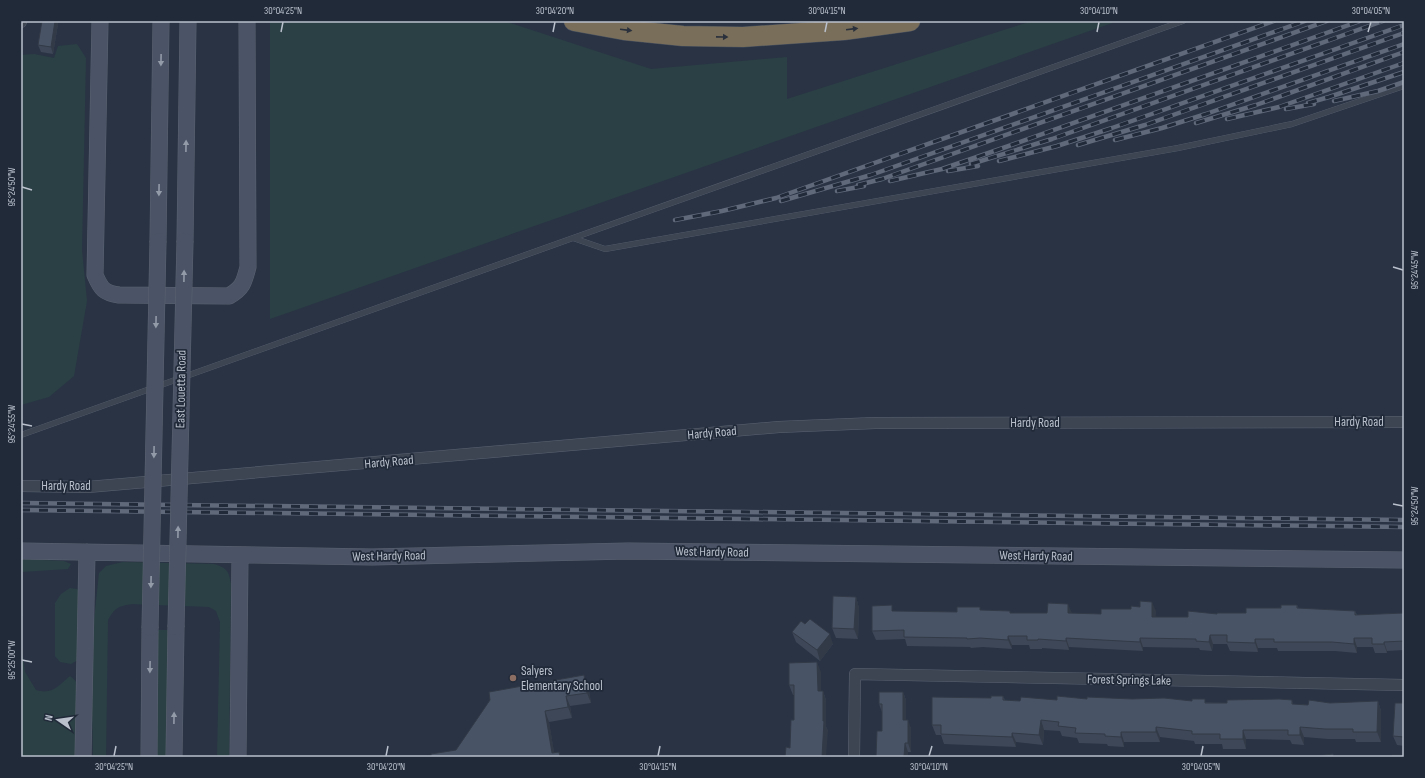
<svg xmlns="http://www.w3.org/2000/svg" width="1425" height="778" viewBox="0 0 1425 778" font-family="'Sofia Sans Condensed',sans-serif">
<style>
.green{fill:#2b4045}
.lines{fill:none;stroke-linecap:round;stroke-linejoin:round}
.service-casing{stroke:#5b6371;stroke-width:6}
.minor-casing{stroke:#5b6371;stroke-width:12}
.secondary-casing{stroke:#5b6371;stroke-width:17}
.motorway-casing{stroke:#47505e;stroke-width:21}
.service{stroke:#3d4553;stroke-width:5.5}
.minor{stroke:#3d4553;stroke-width:11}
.secondary{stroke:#4b5466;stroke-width:16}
.motorway{stroke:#796e5a;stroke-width:20}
.rail-casing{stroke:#5f697a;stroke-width:4.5}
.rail{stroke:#212a39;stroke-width:3;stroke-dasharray:9;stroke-linecap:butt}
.secondary-bridge-casing{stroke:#5b6371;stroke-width:17;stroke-linecap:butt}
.secondary-bridge{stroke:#4b5466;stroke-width:16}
.wall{fill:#3e4757}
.shaded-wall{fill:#323a47}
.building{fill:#485365;stroke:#323a47}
.oneway{fill:#2a313c}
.oneway2{fill:#939ba9}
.ticks{fill:none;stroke:#bac1cd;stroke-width:1.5}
.education-dot{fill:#8d6e63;stroke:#212a39;stroke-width:1.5}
.labels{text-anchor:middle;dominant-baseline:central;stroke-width:3.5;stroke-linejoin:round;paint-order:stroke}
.street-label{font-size:13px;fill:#bac1cd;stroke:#212a39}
.poi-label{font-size:13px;fill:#bac1cd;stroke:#212a39;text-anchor:start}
.neatline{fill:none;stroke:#bac1cd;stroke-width:1.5}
.ticks-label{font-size:10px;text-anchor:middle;fill:#bac1cd}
</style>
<rect width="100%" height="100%" fill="#293344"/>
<path class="green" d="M270,21H504L651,69L787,57V99L1032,21H1118L270,319Z
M77,44L86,58L82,250L87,301L74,376L49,397L21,405V55L34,54L54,58L58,46Z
M21,559L64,561L71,564L68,569L21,572Z
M123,562L214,564C227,568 229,571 231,584L229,757H217L220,622L216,611L209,607L132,604C118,606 115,608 108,620L106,757H93L92,710L94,620L99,573L106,566Z
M70,588L77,589L81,592L78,660L71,664L60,662L55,656V603L61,594Z
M158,630H171L167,757H157Z
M21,642L25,672L36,690C52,695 58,686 70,676L79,684L78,757H21Z"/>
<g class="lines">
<g class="service-casing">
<path id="service" d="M573,238L1183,21
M21,435L573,238L605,249L1178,148L1292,124L1404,86"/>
</g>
<g class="minor-casing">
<path id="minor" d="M21,22V21
M21,486L88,487L779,427L875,423L1404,422
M854,757L855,674L1404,685"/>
</g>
<g class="secondary-casing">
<path id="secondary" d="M100,21L95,275C101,289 104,293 119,295L229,296C243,288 244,282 248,267L247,21
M158,241L161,21
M185,241L188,21
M21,551L372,557L628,551L1404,560
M83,757L87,552
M149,757L150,628
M174,757L176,627
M238,757L240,555"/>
</g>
<g class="motorway-casing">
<path id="motorway" d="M574,21L624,30L683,36L743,37L844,30L910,21"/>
</g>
<use href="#service" class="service"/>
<use href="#minor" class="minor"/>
<use href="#secondary" class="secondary"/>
<use href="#motorway" class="motorway"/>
<g class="rail-casing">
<path id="rail" d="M1334,101L1378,91L1404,82
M1308,103L1329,97L1404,72
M1286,109L1314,104
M1227,119L1279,107L1404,63
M1196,123L1256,105L1404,52
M1115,140L1162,128L1206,114L1404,44
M1078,145L1145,125L1404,33
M999,161L1057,146L1112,128L1404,25
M971,164L1052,139L1383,21
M948,171L978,166
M890,181L942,169L1003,148L1360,21
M858,185L882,179L1327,21
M837,191L864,186
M781,201L871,175L1305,21
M675,220L722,211L776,198L1274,21
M21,503L1404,520
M21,510L1404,527"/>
</g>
<use href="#rail" class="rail"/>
<g class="secondary-bridge-casing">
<path id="secondary-bridge" d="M176,627L185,241
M150,628L158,241"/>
</g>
<use href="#secondary-bridge" class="secondary-bridge"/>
</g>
<path class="wall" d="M42,21H57L58,24L53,54L41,52L38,45Z
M856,597L859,608L858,639L836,638L832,628Z
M21,599L23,616L21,617Z
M1297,605L1299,609L1355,611L1357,615L1404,613V650L1387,651V653H1375L1373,647H1357V653L1335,651H1278L1277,648H1258V652L1230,651L1227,644H1213L1212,651L1200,650L1199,648L1143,647V651L1069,647V650L1042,648V649H1030L1029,645H1012V649L983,647L971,648L970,647L907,646L905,639L876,640L872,631L894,611L957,612L981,610L1010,611V613L1101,614L1156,611L1155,617H1188L1217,614L1246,613Z
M792,632L833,644L820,661L796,642Z
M821,672V691H823L826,700V727L828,731L790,748L794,720V695H793L789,685Z
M588,685L591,703L570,706L572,718L549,722L554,753L559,752L561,757H431L456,750Z
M903,692L906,700V720L911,728V752H908V757H876L882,731V712L879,704Z
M1003,696L1005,700L1020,701L1087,699L1227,703L1292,700L1293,704L1308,705L1378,701L1381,711V742H1356L1355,739H1328L1304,737V745L1292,744L1290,740L1246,739V749H1223L1222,744H1195L1194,741L1160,737V742H1124V747L1108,746L1107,744L1079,743L1077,738L1062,736L1060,731L1044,730L1043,745L1016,742V747L944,744L941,735H936L932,725L991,698Z
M1404,703V746L1397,745L1393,736Z"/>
<path class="shaded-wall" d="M55,21H57L58,24L53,54L51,47Z
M856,597L859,608L858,639L854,629Z
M21,599L23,616L21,610Z
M1152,602L1156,611L1155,626L1152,617Z
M1068,604L1072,613H1068Z
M830,634L833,644L820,661L817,650Z
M1210,635L1213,644L1212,651L1209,642Z
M1008,636L1012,645V649L1008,640Z
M1066,638L1069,647V650L1066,641Z
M1140,638L1143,647V651L1140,642Z
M1354,638L1357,647V653L1354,644Z
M1255,639L1258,648V652L1255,643Z
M1384,642L1387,651V653L1384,644Z
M817,662L821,672V700L818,691Z
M584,675L588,685L591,703L587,693Z
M823,691L826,700V727L828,731L826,757H822Z
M903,692L906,700V728L903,720Z
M566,696L570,706L572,718L568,707Z
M1378,701L1381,711V742L1377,732Z
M545,711L549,722L555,757L552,753Z
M908,720L911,728V752L908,743Z
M1041,720L1044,730L1043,745L1039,735Z
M1156,727L1160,737V742L1156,732Z
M1300,727L1304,737V745L1300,735Z
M1243,730L1246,739V749L1243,739Z
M1121,732L1124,742V747L1121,737Z
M1012,733L1016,742V747L1012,737Z
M905,743L908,752V757H904Z"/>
<path class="building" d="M42,21H55L51,47L38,45Z
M833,596L856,597L854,629L832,628Z
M1140,601L1152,602V617H1188V611L1217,614V613H1246V608H1281V605H1297V608L1355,611V615L1404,613V641L1384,642V644H1372V638H1354V644L1332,642H1274V639H1255V643L1227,642V635H1210L1209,642L1196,641V639L1140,638V642L1066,638V641L1038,639V640H1027V636H1008V640L980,638L967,639V638L904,637V630L872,631V606L892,605V611L957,612V607H980V610L1010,611V613H1047L1048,603L1068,604V613L1101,614V609H1131V606L1140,607Z
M810,619L830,634L817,650L792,632L801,621L805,624Z
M817,662L818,691H823V721H824L822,757H785L786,747L790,748L791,720H794V685H789V663Z
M584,675L587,693L566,696L568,707L545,711L552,753L559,752L560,757H431V754L456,750L490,700L489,692Z
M879,692H903V720H908V743H905L904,757H876L877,731H882V704H879Z
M991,696H1003V700L1020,701L1021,697L1057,700V696L1087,699V697L1132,699L1164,698L1192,701V699H1205V703H1227V700L1279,699L1292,700V704L1308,705L1309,700L1330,703L1378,701L1377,732H1353V729H1325L1300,727V735H1288V730H1243V739H1220V734H1192V731L1156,727V732H1121V737L1105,736V734L1075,733L1076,728L1058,726L1059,722L1041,720L1039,735L1012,733V737L941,734V725H932V697L991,698Z
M1395,703H1404V737L1393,736Z
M1333,754L1334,757H1316V756Z
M1392,755H1404V757H1392Z"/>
<defs><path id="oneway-solid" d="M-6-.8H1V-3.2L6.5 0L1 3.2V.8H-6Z"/></defs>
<g class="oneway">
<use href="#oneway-solid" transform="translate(852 29) rotate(-7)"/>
<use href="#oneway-solid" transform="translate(626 30) rotate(7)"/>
<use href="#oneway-solid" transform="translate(722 37) rotate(1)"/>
</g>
<g class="oneway2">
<use href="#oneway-solid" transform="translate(161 60) rotate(91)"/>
<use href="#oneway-solid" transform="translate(186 146) rotate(-89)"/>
<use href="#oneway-solid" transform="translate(159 190) rotate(91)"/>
<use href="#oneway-solid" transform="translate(184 276) rotate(-89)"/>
<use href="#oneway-solid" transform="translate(156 322) rotate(91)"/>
<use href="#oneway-solid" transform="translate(154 452) rotate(91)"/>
<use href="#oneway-solid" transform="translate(178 532) rotate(-89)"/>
<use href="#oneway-solid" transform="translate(151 582) rotate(91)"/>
<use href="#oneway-solid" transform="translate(150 667) rotate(91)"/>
<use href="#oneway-solid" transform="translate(174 718) rotate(-89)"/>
</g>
<path class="ticks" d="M281,32L283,22M553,32L555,22M825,32L827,22M1097,32L1099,22M1368,32L1371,22M22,187L32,190M1393,267L1403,270M22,424L32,426M1393,504L1403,506M22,660L32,662M114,756L116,746M386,756L388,746M658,756L660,746M929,756L932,746M1201,756L1203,746"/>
<circle class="education-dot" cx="513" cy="678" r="4"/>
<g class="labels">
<g class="street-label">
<text transform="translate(181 389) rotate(-89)">East Louetta Road</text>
<text x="1359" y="422">Hardy Road</text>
<text x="1035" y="423">Hardy Road</text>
<text transform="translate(712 433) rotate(-5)">Hardy Road</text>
<text transform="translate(389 462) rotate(-5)">Hardy Road</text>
<text x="66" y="486">Hardy Road</text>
<text transform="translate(712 552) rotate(1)">West Hardy Road</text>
<text transform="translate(389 556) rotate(-1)">West Hardy Road</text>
<text transform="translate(1036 556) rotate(1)">West Hardy Road</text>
<text transform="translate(1129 680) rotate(1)">Forest Springs Lake</text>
</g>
<g class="poi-label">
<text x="521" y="671">Salyers<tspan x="521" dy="15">Elementary School</tspan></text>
</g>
</g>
<rect width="1425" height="778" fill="none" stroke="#212a39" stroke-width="44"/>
<g transform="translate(58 720) rotate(283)" stroke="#212a39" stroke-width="3" paint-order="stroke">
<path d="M0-3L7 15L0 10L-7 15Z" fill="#bac1cd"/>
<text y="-6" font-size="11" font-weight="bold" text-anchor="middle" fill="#bac1cd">N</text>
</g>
<rect x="22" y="22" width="1381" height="734" class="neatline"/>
<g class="ticks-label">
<text x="283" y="14">30°04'25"N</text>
<text x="555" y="14">30°04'20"N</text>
<text x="827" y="14">30°04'15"N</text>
<text x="1099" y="14">30°04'10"N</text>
<text x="1371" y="14">30°04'05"N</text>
<text transform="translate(11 187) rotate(-90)" y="4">95°24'50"W</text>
<text transform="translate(1414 270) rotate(-90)" y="4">95°24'45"W</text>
<text transform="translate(11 424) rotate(-90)" y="4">95°24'55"W</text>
<text transform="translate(1414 506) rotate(-90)" y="4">95°24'50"W</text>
<text transform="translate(11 660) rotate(-90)" y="4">95°25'00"W</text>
<text x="114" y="770">30°04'25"N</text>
<text x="386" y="770">30°04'20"N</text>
<text x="658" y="770">30°04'15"N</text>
<text x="929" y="770">30°04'10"N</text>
<text x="1201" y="770">30°04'05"N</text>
</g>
</svg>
